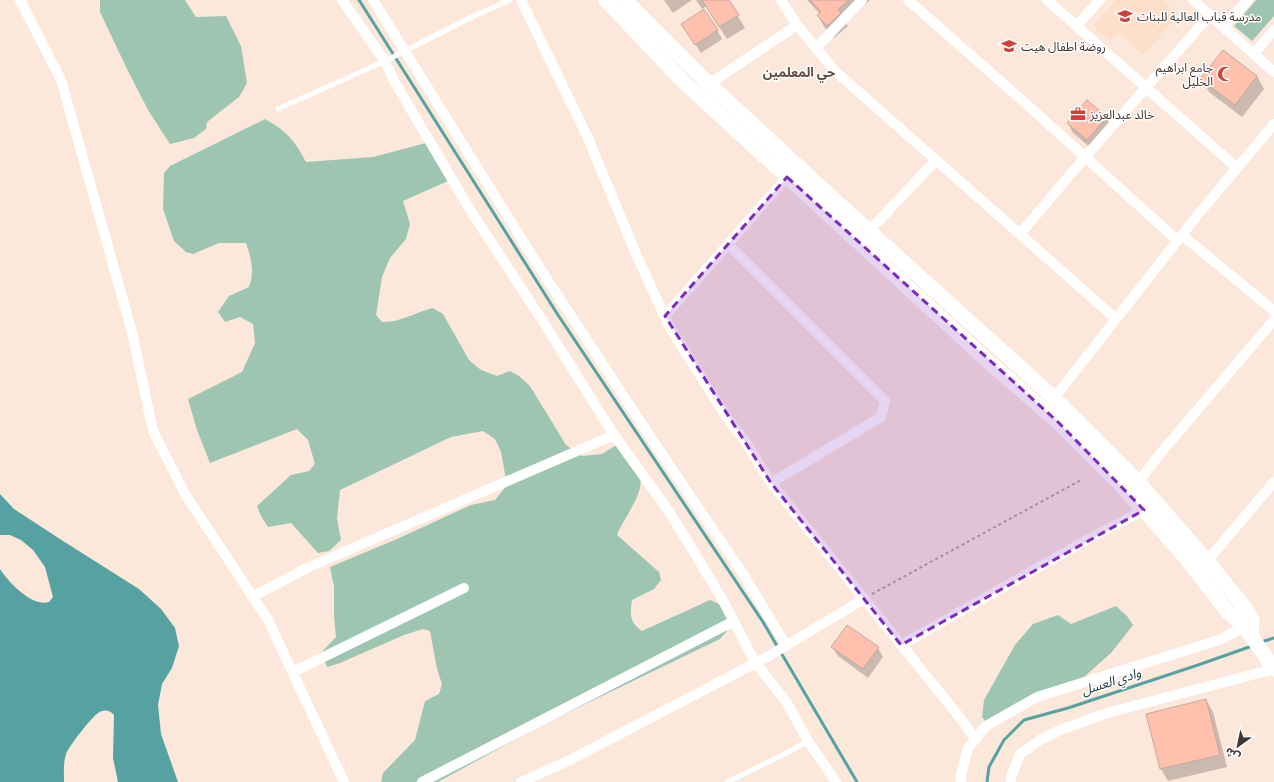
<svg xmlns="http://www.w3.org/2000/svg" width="1274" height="782" viewBox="0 0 1274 782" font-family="'Titillium Web','Noto Sans Arabic',sans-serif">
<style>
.built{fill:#fedfca}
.green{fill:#9ec5b1}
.water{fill:#56a2a3}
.shadow{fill:#0003}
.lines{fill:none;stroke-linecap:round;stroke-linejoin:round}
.stream{stroke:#56a2a3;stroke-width:3}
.building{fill:#ffc1ae;stroke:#c4a8a0}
.path{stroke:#b4a499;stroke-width:2;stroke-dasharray:3 3;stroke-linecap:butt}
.lane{stroke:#fff;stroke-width:5}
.street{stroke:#fff;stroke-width:10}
.secondary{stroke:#fff;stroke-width:15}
.marked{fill:#7b2cbf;fill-opacity:0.2;stroke:#7b2cbf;stroke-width:3;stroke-dasharray:8 5;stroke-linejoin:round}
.labels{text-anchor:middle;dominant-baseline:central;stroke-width:3;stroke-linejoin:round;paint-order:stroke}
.poi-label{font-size:12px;fill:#403630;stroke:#fff;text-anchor:start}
.neighbourhood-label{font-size:13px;font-weight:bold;fill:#614d3f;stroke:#fff}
.water-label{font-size:13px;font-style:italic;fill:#1e4344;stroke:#fff}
</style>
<rect width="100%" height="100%" fill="#fce8db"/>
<path class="built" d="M1116,0H1163L1179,15L1143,55L1118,32L1110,41L1093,26Z"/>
<path class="green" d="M100,0H185L196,17L226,16L241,46L247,83L239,97L207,122L206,129L194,138L170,144L148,110L127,69L100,12Z
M1256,0H1274V16L1252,41L1234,26Z
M265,119C288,132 294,140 306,162L373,157L426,143L448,181L403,201L410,224L406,239L390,258L382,277L376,315L382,322C399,323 416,312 433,308L443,314L469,360L481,370L497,376L510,371L519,376L530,386L566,445L582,456L602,454L618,444C625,455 634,465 639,476C647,491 622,520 617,535L659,572L661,580L654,589L632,600C630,614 629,622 642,631L710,600L719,604L730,620L727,631L720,639L542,725L438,782H381L383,773L415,740L425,701L439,694L442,684L437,669L430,631L423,629L404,635L340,663L327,667L321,653L336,637L334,617V587L330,567L397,539L471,505L495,500L507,485L501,452L495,439L483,431L451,437L340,490L337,518L341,540L329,551L318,553L291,523L268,527L261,516L257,506L291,475L309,471L315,464L308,440L297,429L210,463L197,430L188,399L242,372L255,343L253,324L240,317L225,322L218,312L229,296L249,287C255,272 251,257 246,243H219L193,254L186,252L174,241L163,209L164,173L170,166Z
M1116,606L1127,616L1133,625L1111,653L1084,677L1039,692L985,721L982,717L984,700L1015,645L1033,624L1058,615L1071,624Z"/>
<path class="water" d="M0,494L14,509L63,541L139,589L161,609L175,628L179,646L172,668L162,684L158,705L161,734L178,782H118L113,758L114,715C110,710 104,709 98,713C91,718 69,746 66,754C63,763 64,773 64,782H0V569C9,583 32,607 49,602L53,597L45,567L33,550L21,540L10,535H0Z"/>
<path class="shadow" d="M664,0H692L673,13Z
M696,0H728L745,28L727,39L706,6L702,9Z
M807,0H870L845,22L848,26L834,38L825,28L818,16L820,14Z
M717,30L722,39L701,53L688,33Z
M1257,76L1264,89L1242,117L1209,92L1202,79Z
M1106,117L1112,127L1092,149L1073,133L1068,123Z
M832,647L878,648L883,657L868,678L838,656Z
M1206,700L1213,712L1227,767L1168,781L1161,769L1147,714Z"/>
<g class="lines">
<path class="stream" d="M359,0L558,315L763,622L857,782
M1261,642L1274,638
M987,782L989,767L1004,740L1024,720L1068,708L1198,665L1252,646"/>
</g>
<path class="building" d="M702,0H729L739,15L719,27Z
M810,0H849L838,9L841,13L827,26L817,15L821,12Z
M704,9L718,30L695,45L681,24Z
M1223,50L1257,76L1235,105L1200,79Z
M1087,100L1107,117L1087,140L1067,123Z
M847,625L879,647L863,669L831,647Z
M1206,699L1220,755L1160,769L1146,714Z"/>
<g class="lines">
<path class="path" d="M872,594L1083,479"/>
<path class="lane" d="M278,109L385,61L476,15L510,0
M727,782L781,756L808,741"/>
<path class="street" d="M20,0L61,80L132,332L153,431L185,494L268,620L344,782
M342,0L385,61L394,81L472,213L542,320L614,435L668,510L691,547L722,599L755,662L787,703L808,741L836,782
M373,0L539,267L651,438L743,574L786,645
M521,0L587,136L636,254L669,326L727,418L745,441L771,483L957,714L976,739
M781,0L797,25L835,71L1116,319
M908,0L1032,109L1178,241
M1047,0L1237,168
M1193,0L1274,72
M1076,26L1100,0
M1223,27L1248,0
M816,48L862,0
M1254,54L1274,30
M709,84L797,25
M869,231L936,160
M1020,234L1085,157L1210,15
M1182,235L1274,311
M728,244L885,401L881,417L771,483
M665,316L787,177
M1054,398L1200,212L1274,124
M1138,482L1164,449L1274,320
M1207,561L1274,482
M252,597L307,568L614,435
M901,645L1094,536L1144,510
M293,672L464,588
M422,782L734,621
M521,782L568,761L767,657L864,599
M961,782V775L968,748L986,726L1037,697L1219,640L1245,627L1248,624
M1011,782V777L1020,754L1040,740L1060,730L1107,713L1274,669"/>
<path class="secondary" d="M606,0L684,82L991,364L1058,422L1117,481L1144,510L1186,558L1227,611L1245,627L1274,669
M625,0L709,84L829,195L1054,398L1138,482L1207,561L1245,608L1252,620L1251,634"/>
</g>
<path class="marked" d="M787,177L1058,422L1144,510L901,645L771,483L665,316Z"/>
<defs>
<g id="school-bare" transform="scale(1.2)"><path d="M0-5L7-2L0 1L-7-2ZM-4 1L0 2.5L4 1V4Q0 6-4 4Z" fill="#d0423a" stroke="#fff" stroke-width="2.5" paint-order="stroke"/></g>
<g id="mosque-bare" transform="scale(1.2)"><path d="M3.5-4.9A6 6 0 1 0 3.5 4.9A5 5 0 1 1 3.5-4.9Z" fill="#d0423a" stroke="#fff" stroke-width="2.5" paint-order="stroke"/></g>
<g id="office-bare" transform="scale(1.2)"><path d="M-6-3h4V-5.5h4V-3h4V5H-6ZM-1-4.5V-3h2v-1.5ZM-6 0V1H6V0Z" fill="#d0423a" stroke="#fff" stroke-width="2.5" paint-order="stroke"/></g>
</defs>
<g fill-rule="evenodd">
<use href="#school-bare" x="1125" y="16"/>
<use href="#school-bare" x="1009" y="46"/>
<use href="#mosque-bare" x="1225" y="74"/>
<use href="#office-bare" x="1078" y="114"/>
</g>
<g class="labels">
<g class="poi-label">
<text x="1137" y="16">مدرسة قباب العالية للبنات</text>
<text x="1021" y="46">روضة اطفال هيت</text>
<text x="1213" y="67" text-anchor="end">جامع ابراهيم<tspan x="1213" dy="14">الخليل</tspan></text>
<text x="1090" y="114">خالد عبدالعزيز</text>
</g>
<g class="neighbourhood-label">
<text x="799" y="72">حي المعلمين</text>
</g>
<g class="water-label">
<text transform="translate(1111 681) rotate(-18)">وادي العسل</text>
</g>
</g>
<g transform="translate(1238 746) rotate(213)" stroke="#ffffff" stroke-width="3" paint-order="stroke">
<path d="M0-3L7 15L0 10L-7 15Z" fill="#403630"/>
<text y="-6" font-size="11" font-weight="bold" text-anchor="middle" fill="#403630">ش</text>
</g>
</svg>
